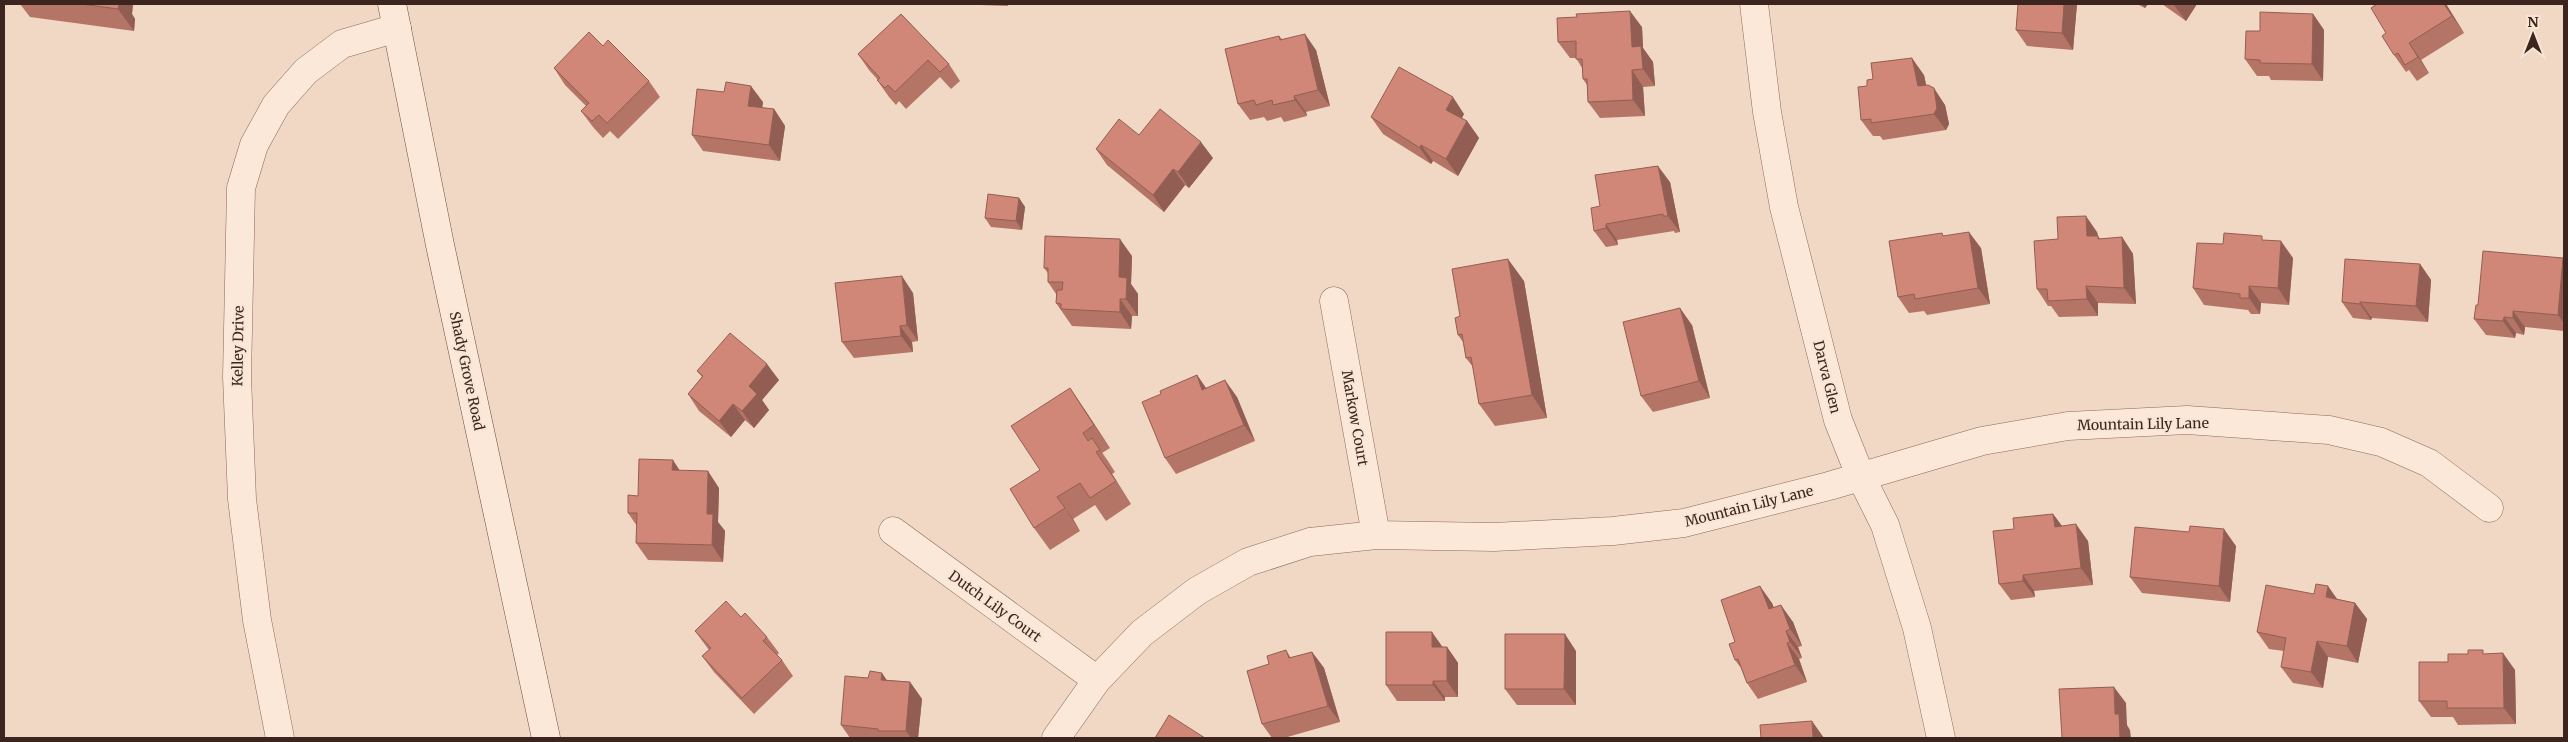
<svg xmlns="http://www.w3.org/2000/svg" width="2568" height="742" viewBox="0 0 2568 742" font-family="Merriweather,serif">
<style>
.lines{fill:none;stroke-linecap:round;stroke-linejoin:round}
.street-casing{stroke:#8d6859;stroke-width:29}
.secondary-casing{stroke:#6e493c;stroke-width:29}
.street{stroke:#fbe8d8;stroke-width:28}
.secondary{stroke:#fbe8d8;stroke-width:28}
.wall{fill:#b47466}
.shaded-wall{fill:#925e53}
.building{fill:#d18777;stroke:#925e53}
.labels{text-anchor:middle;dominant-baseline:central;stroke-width:4;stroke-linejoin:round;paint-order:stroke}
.street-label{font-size:14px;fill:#3c251e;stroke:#f8e5d4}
</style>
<rect width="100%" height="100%" fill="#f1d8c4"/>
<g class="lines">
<g class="street-casing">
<path id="street" d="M1754,4L1767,112L1784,207L1838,420L1860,475L1885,525L1917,628L1941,738
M1334,301L1376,535
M893,531L1097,680
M280,738L257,620L242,499L237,377L241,188L254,145L276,105L306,71L342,44L397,28
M1056,738L1097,680L1142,633L1197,591L1248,562L1310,542L1376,535L1494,537L1613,531L1684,523L1829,486L1982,441L2068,426L2187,420L2329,430L2381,442L2429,463L2489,508"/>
</g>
<g class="secondary-casing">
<path id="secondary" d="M392,4L440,245L546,738"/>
</g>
<use href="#street" class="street"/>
<use href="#secondary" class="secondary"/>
</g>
<path class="wall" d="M20,4H133L132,14L135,19L134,31L30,17Z
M952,4H1008V6Z
M2018,4H2077L2073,50L2027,46L2016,30Z
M2137,4H2148L2145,8Z
M2162,4H2197L2186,21Z
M2446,4L2464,33L2421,60L2429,73L2417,81L2409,70L2406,72L2394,55Z
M901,14L949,64L960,81L951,89L940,77L906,109L899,101L896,105L889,97L877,80H878L869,70L858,54Z
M2313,14L2324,30L2323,81L2271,80L2269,76H2257L2245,59L2260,31Z
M1642,27L1643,48L1653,62L1655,86L1643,87L1645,116L1600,118L1588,102L1587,85L1583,79L1582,68L1576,58H1570L1558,42Z
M1279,36L1282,39L1316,50L1330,106L1306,112L1307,116L1284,122L1281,117L1267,121L1264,117L1250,120L1238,104Z
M603,46L649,81L660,97L618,139L610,131L603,138L593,127L581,111L586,106L565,85L554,68Z
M1924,75L1926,85L1945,105L1949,124L1946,130L1883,140L1880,136H1873L1861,120L1867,86Z
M763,102L762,108L774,109L785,126L780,161L703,151L692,135Z
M1464,114L1462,118L1467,121L1479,138L1458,176L1433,161L1431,164L1383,134L1371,117Z
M1139,135L1213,158L1189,188L1185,185L1164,212L1107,165L1096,149Z
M1670,182L1680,232L1675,233L1674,231L1617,240L1618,245L1606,247L1594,231L1600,206Z
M1019,198L1025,207L1022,230L991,227L985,218Z
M2097,232L2098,236L2099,239L2122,237L2133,254L2136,304L2098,303V316L2059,317L2051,306H2048L2037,289L2058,239Z
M1944,236L1981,248L1990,304L1927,315L1924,311L1909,313L1898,297Z
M2265,240L2293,258L2289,305L2261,303L2260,314H2251L2248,310L2204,305L2193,288L2223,244Z
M1132,256L1131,284L1138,294V316H1132L1131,329L1072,326L1056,303V294L1048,282V273L1044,268Z
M2564,260V331L2525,327L2524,335L2516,333L2515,338L2486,335L2474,319L2478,305Z
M2420,264L2431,280L2428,322L2372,318L2371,320L2353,318L2342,302Z
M1524,281L1547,418L1495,426L1479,404L1473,367L1466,358L1463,342L1458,335L1460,316Z
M913,293L918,341L912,342L913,352L854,358L842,342Z
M1692,325L1710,398L1653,412L1641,396Z
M697,371L779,380L762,400L769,410L754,428L745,420L731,437L699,411L688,394L702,377Z
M1197,375L1206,388L1237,397L1255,441L1176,474L1165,458L1161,394Z
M1070,388L1110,448L1102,453L1115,472L1112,474L1131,504L1106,521L1095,505L1073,519L1080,531L1050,550L1034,528L1040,470Z
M680,471L719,488L718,522L725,531L723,562L648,560L636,543L637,526L628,513L638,496Z
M2053,514L2062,526L2088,541L2093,585L2034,591L2035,597L2011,600L1999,584L2014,529Z
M2189,532L2236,546L2230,602L2142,593L2130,577Z
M2337,599L2355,603L2367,619L2358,663L2328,657L2323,688L2293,683L2281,667L2284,651L2269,649L2257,632Z
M1772,603L1774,608L1793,622L1802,646L1798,647L1802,658L1799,659L1807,682L1758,699L1747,683L1741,668L1735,660V642Z
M741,617L767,637L779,653L777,655L782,660L793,676L754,714L714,672L702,656L709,650L695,631Z
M1443,647H1447L1458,663V697H1445V701H1397L1386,685Z
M1286,650L1291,658L1312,652L1324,668L1340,722L1284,738H1272L1262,724L1269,664Z
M1576,651V705H1517L1505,689Z
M2485,654L2515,670L2516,724L2458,725L2453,717H2431L2419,701L2448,662Z
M887,680L910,682L922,699L918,738H850L841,725Z"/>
<path class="shaded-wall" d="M119,4H133L132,14L135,19L134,31L118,9Z
M2064,4H2077L2073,50L2062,33Z
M2141,4H2148L2145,8Z
M2175,4H2197L2186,21L2174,5Z
M2444,4H2446L2464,33L2452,16Z
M1630,11L1642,27L1643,48L1653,62L1655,86L1643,69L1632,47Z
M2313,14L2324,30L2323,81L2312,64Z
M1305,34L1316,50L1330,106L1318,90Z
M2409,43L2421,60L2429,73L2418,57Z
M1912,58L1924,75L1930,103L1918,86Z
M1632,70L1643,87L1645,116L1633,100Z
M751,86L763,102L760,122L748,106Z
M1934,88L1945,105L1949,124L1946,130L1934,114Z
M1294,96L1306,112L1307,116L1295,100Z
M1453,97L1464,114L1457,126L1446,110Z
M774,109L785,126L780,161L769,145Z
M1467,121L1479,138L1458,176L1446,159Z
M1201,142L1213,158L1189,188L1178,172Z
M1421,145L1433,161L1431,164L1420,148Z
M1658,166L1670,182L1680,232L1668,216Z
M1173,169L1185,185L1164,212L1153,195Z
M1019,198L1025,207L1022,230L1016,221Z
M2086,216L2097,232L2098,236L2109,252L2087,236Z
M1606,224L1617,240L1618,245L1606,228Z
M1969,232L1981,248L1990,304L1978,288Z
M2122,237L2133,254L2136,304L2124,288Z
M1120,239L1132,256L1131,284L1138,294V316L1126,299L1119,277Z
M2281,241L2293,258L2289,305L2278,288Z
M2563,258L2564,260V323L2558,315Z
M1508,259L1524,281L1547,418L1532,395Z
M2420,264L2431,280L2428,322L2416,306Z
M902,276L913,293L918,341L907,325Z
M2086,286L2098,303V316L2087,299Z
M2249,286L2261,303L2260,314L2249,298Z
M1120,299L1132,316L1131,329L1120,312Z
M2360,302L2372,318L2371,320L2360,304Z
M1680,308L1692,325L1710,398L1699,381Z
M2513,311L2525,327L2524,335L2513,318Z
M2504,317L2516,333L2515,338L2503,321Z
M900,326L912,342L913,352L901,336Z
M767,364L779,380L762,400L769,410L754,428L742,411L749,386Z
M1197,375L1208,391L1202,390Z
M1225,380L1237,397L1255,441L1244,425Z
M1070,388L1085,410L1110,448L1094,425Z
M733,404L745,420L731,437L719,421Z
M1092,438L1108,461L1115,472L1100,450Z
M1096,452L1112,474L1131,504L1116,481Z
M673,460L684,477L672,470Z
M708,471L719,488L718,522L725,531L723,562L712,545L707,514Z
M1057,497L1073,519L1080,531L1065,508Z
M2053,514L2065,530L2055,527Z
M2076,524L2088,541L2093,585L2081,568Z
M2224,529L2236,546L2230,602L2219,586Z
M2023,575L2034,591L2035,597L2023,581Z
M1760,586L1772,603L1780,626L1769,609Z
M2328,586L2340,603L2326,597Z
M2355,603L2367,619L2358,663L2347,646Z
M1781,605L1793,622L1802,646L1790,629Z
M1786,631L1798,647L1802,658L1790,642Z
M1432,632L1444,649L1432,647Z
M1565,634L1576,651V705L1564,689Z
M2317,641L2328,657L2323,688L2311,672Z
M1787,643L1799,659L1807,682L1795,665Z
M1447,647L1458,663V697L1447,681Z
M1312,652L1324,668L1340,722L1328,706Z
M2503,653L2515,670L2516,724L2504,708Z
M882,673L893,689L881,680Z
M1433,681L1445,697V701L1433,685Z
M910,682L922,699L918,738H911L906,731Z
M2114,687L2126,703L2127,725L2130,730L2131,738H2120L2115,714Z
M1812,721L1824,738H1813Z"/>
<path class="building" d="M81,4H119L118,9Z
M2018,4H2064L2062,33L2016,30Z
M2377,4H2444L2452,16L2409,43L2418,57L2405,65L2398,53L2394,55L2382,36L2386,33L2371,8Z
M1630,11L1632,47L1641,46L1643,69L1632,70L1633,100L1588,102L1587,79H1583L1582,59H1576V41L1558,42L1557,18L1577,17L1576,14Z
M2260,12L2313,14L2312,64L2260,63V60L2245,59L2246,31H2260Z
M901,14L949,64L940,72L928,60L895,92L888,85L885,88L877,80L880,78L858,54Z
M589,32L603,46L608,40L649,81L607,123L599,115L592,121L581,111L589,103L554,68Z
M1305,34L1318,90L1294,96L1295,100L1273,105L1272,100L1256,105L1254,100L1238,104L1225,49L1279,36L1280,40Z
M1912,58L1918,86L1928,85L1934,88L1937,108L1934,114L1871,123V119L1861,120L1858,87L1867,86V80L1873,79L1871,63Z
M1399,67L1453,97L1446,110L1467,121L1446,159L1421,145L1420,148L1371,117Z
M726,82L751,86L748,106L774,109L769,145L692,135L697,89L724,92Z
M1160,109L1201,142L1178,172L1173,169L1153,195L1096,149L1119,119L1139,135Z
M1658,166L1668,216H1663V214L1606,224V228L1594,231L1591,208L1600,206L1595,175Z
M988,194L1019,198L1016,221L985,218Z
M2086,216L2087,236H2098V239L2122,237L2124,288L2086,286L2087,299L2048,301L2047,289H2037L2034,241L2058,239L2057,217Z
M1969,232L1978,288L1915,299L1914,294L1898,297L1889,241L1942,233L1943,236Z
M2224,233L2262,236V240L2281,241L2278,288L2249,286V298H2240V294L2193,288L2197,243L2223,244Z
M1045,236L1120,239L1119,277L1127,278L1126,299H1120V312L1061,309V304L1056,303L1057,290H1062L1063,282H1048V268H1044Z
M2483,251L2563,258L2558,315L2513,311V318L2504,317L2503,321L2474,319L2476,305H2478Z
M1508,259L1532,395L1479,404L1471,357L1466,358L1462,334L1458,335L1455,318L1460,316L1452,269Z
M2345,259L2420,264L2416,306L2360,302V304L2342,302Z
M902,276L907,325L900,326L901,336L842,342L835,283Z
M1680,308L1699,381L1641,396L1623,322Z
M730,333L767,364L749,386L757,394L742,411L733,404L719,421L688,394L703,376L697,371Z
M1197,375L1202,390L1225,380L1244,425L1165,458L1142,402L1161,394L1160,391Z
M1070,388L1094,425L1083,433L1088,441L1092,438L1100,450L1096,452L1116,481L1090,498L1080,483L1057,497L1065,508L1034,528L1010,489L1040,470L1011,426Z
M639,459L673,460L672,470L708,471L707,514H713L712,545L636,543L637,513H628V495L638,496Z
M2053,514L2055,527L2076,524L2081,568L2023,575V581L1999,584L1993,531L2014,529L2013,518Z
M2190,526L2224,529L2219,586L2130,577L2135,527L2189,532Z
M2316,584L2328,586L2326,597L2355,603L2347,646L2317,641L2311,672L2281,667L2286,638L2257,632L2266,585L2314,594Z
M1760,586L1769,609L1781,605L1790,629L1786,631L1790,642L1787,643L1795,665L1747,683L1738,659L1735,660L1729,644L1735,642L1721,600Z
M726,601L741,617L745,613L767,637L763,641L782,660L742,698L702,656L711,648L695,631Z
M1386,632H1432V647H1447V681H1433V685H1386Z
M1505,634H1565L1564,689H1505Z
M1286,650L1289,658L1312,652L1328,706L1262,724L1247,671L1269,664L1267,656Z
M2468,650H2483V654L2503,653L2504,708H2447V701H2419V662H2448V654H2468Z
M870,671L882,673L881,680L910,682L906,731H878V729L841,725L845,676L868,678Z
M2114,687L2115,714H2119L2120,738H2062L2059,689Z
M1169,715L1205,738H1155Z
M1812,721L1813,738H1761L1760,725Z"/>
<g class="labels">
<g class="street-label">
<text transform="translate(238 346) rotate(-89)">Kelley Drive</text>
<text transform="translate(467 371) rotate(78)">Shady Grove Road</text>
<text transform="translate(1827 377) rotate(76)">Darva Glen</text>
<text transform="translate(1355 418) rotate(80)">Markow Court</text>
<text transform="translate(2143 424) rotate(-1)">Mountain Lily Lane</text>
<text transform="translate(1749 506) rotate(-14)">Mountain Lily Lane</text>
<text transform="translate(995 606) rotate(36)">Dutch Lily Court</text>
</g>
</g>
<rect width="2568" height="742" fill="none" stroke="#3c251e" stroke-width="10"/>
<g transform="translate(2533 35)" stroke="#f8e5d4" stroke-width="4" paint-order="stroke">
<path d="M0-4L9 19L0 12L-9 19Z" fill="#3c251e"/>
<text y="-8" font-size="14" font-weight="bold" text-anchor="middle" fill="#3c251e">N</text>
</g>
</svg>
